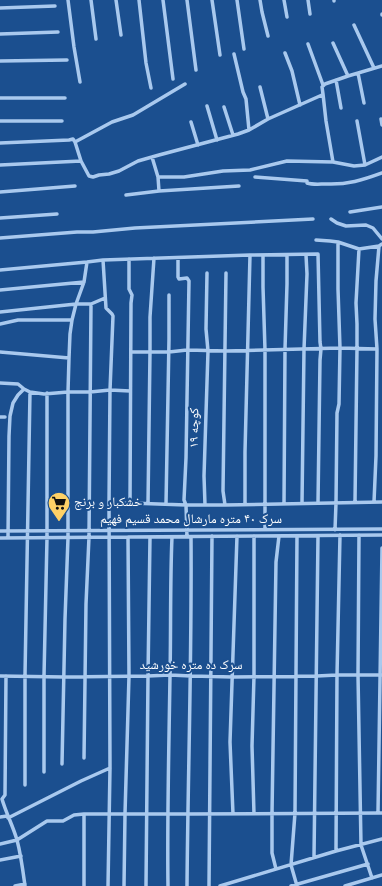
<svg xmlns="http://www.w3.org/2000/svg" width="382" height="886" viewBox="0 0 382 886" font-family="Overpass,'Noto Naskh Arabic',sans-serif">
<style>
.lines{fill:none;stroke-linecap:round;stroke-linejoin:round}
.minor{stroke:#a9c9ee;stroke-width:3.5}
.labels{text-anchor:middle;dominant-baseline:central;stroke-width:4;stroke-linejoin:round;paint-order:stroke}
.street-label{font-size:13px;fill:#fff;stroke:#1b4f8f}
.poi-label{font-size:13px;fill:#fff;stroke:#1b4f8f;text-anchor:start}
</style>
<rect width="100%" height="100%" fill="#1b4f8f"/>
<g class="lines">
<path class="minor" d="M68,0L74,47L80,82
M91,0L96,39
M116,0L121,35
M139,0L146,63L151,88
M163,0L173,79
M187,0L196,70
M212,0L220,55
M237,0L244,49
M260,0L262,12L268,36
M284,0L287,17
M308,0L310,14
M334,0V1
M0,8L55,6
M382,14V15
M354,25L374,68
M0,34L58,32
M333,43L348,76
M308,44L323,85
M285,53L292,71L300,105
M234,54L243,92L246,99L249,130
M0,61L67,60
M358,73L364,103
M336,80L341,108
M260,87L268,119
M323,94L326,121L333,162
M0,98H65
M207,106L217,140
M224,107L233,135
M381,119L382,125
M0,121H62
M357,121L365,165
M191,122L198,145
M75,142L112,122L133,115L185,84
M0,143L69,140L73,139L75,142L81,161L89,176L93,177L99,175L109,174L119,171L138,161L159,155L238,134L249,130L268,119L322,95L323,94L322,87L325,84L348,76L382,66
M152,157L158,177H184L223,171L250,170L287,161L333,162L354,166L365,165L382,157
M0,165L81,161
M158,177L159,191
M255,177L307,181V183C313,185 320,184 326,184C347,185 363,180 382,173
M0,192L75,186
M126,195L159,191L239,186
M350,212L382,207
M0,218L57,214
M331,219L337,223L346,226L366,225L373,228L382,239
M0,238L77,232H93L135,228L313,219
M316,240L330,241L338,242L359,249L379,246L382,244
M263,255V287L265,350V529
M178,258V277L179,279L187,278L189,281L186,458L184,500L186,505L187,537
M129,259V289L132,295L131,303L130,503
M103,260L106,308L112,314L113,316L110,390L109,504L110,768L108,886
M0,270L87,262L103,260L250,255L318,254L320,342L321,349L320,360L318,503
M0,290L84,282
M0,312L76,304H91L105,298
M0,324L18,320H72
M0,352L69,358
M131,352H169L187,350L226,351L340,348L377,349
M0,383L18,384L24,389L30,392L44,394L68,392H90L110,390L130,391
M0,417H5
M355,502L357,349V324L356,303L359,249
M374,502L376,456L377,349L375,319L376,281L379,246
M302,503L304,349L307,274L306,255
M109,504L130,503L186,505H225L382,502
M148,504L150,352V317L154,258
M166,504L169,339V295
M245,504V452L250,255
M284,504L285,349L287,284V255
M205,505L204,476L208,351L206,329L207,273
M225,505L223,491L226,273
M335,530L336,503L337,413L339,404L340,348L338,289V242
M0,531L382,529
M359,535L358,675L361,845L372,878
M0,538L382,535
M8,538L9,436L10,416L13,403L18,395L24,389
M0,676L64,677L148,676L170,675L191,676L233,677L317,676L337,675H382
M6,676L5,795L2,799C6,813 13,826 17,840C21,855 23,871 25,886
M84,758L86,604L89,537L91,304
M62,764L65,619L68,538V392L69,358L70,334L72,320L76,304L84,282L87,262
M44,772V676L47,538V393
M25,785V676L30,392
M378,813L382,548
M233,814L230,742L237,536
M254,814L252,746L254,676V536
M0,817L7,816
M8,818L81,781L110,768
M0,844L17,840L47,821H63L74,815L84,814
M336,851L337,675L340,535
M314,857L318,536
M0,860L21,856
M276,869L272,853V813L276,562L279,536
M15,886L25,884
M84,886V814H188L382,813
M124,886L125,814L129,676L128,537
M146,886L148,676L150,537
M168,886C167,816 169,746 170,676C171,630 170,583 172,537
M187,886C188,769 192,653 191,537
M209,886L212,536
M220,886L336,851L382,839
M291,886L368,864
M297,886L291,865L295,813L297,536
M345,886L382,875"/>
</g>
<defs>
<g id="supermarket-pin" transform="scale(1.15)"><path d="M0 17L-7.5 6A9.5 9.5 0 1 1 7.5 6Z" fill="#ffd166" stroke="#1b4f8f"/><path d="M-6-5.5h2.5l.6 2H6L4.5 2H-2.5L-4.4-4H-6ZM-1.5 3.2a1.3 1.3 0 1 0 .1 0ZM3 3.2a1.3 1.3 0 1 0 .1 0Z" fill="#111"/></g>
</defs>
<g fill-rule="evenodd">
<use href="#supermarket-pin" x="59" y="503"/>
</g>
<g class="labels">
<g class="street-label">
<text transform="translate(195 428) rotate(-89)">کوچه ۱۹</text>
<text x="191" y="520">سرک ۴۰ متره مارشال محمد قسیم فهیم</text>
<text x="191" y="666">سرک ده متره خورشید</text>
</g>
<g class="poi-label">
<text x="74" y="503">خشکبار و برنج</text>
</g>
</g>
</svg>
